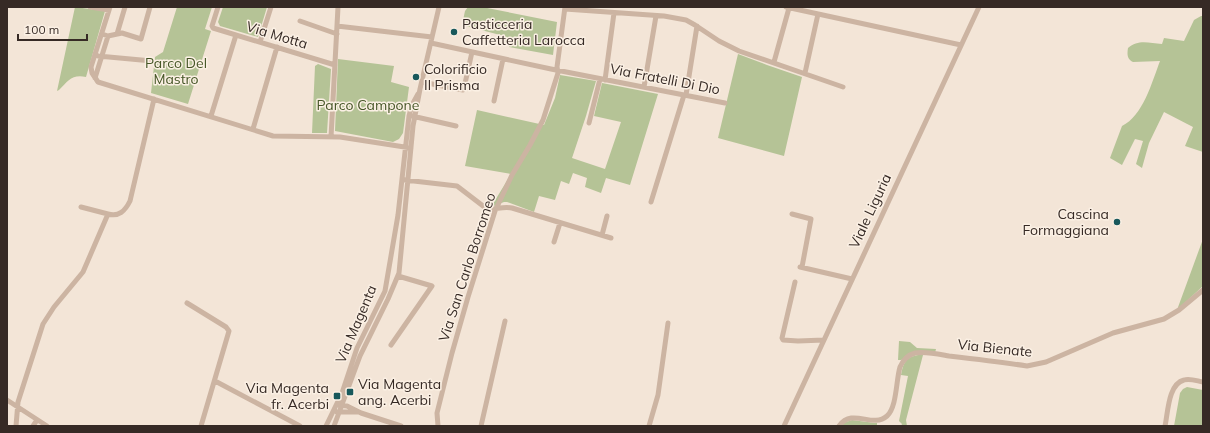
<svg xmlns="http://www.w3.org/2000/svg" width="1210" height="433" viewBox="0 0 1210 433" font-family="Mulish,sans-serif">
<style>
.green{fill:#b5c396}
.lines{fill:none;stroke-linecap:round;stroke-linejoin:round}
.street{stroke:#ccb4a2;stroke-width:5}
.poi-dot{fill:#18585b;stroke:#fbf0e4;stroke-width:1.5}
.labels{text-anchor:middle;dominant-baseline:central;stroke-width:3;stroke-linejoin:round;paint-order:stroke}
.poi-label{font-size:14px;fill:#362a25;stroke:#fbf0e4;text-anchor:start}
.street-label{font-size:14px;fill:#362a25;stroke:#fbf0e4}
.park-label{font-size:14px;fill:#465627;stroke:#fbf0e4}
</style>
<rect width="100%" height="100%" fill="#f3e5d7"/>
<path class="green" d="M75,7L105,11L86,77C72,74 68,81 59,90L57,91Z
M177,7H212L205,29L211,31L188,104L151,93L155,57L163,52Z
M223,7H267L258,37L220,26L218,22Z
M468,7H482L557,22L553,55L509,47V45L503,44L504,36L462,25L465,11Z
M1201,16H1203V152L1185,146L1193,127L1164,112L1149,143L1142,168L1136,164L1143,141L1135,139L1122,165L1110,158L1122,126C1143,116 1152,82 1160,61L1133,62C1127,59 1127,54 1128,48C1138,39 1149,43 1162,44L1164,38L1184,41L1194,20Z
M738,54L767,65L802,77L784,156L718,138Z
M338,59L394,66L391,82L409,87L403,133L399,139L393,142L335,131Z
M318,64L331,69L327,133H312L315,66Z
M560,75L596,81L586,116L572,158L605,169L621,122L594,116L602,83L658,94L630,185L606,178L601,193L585,187L587,178L573,173L569,184L561,181L555,200L539,196L534,212L507,202H504L491,207L511,174L465,166L477,110L544,125L555,98Z
M1203,239V286L1177,310Z
M899,341L910,342L917,348L936,349L935,353L920,351L901,360H898Z
M918,355H923L906,420L907,426H901L902,424L899,421L908,376L901,375C903,363 906,357 918,355Z
M1187,387L1203,390V426H1174L1180,393L1183,389Z
M852,420L875,423H877V426H841L843,423Z"/>
<g class="lines">
<path class="street" d="M90,7L109,10
M110,7L91,67L92,73L98,82L273,136L340,137L411,148
M218,7L212,26L213,28L335,65
M786,7L961,45
M565,9L664,16L686,20L695,25L719,41L739,51L843,87
M300,21L337,34
M337,26L432,37
M102,34L108,36L122,33L141,39L150,7
M117,34L125,7
M260,42L271,7
M431,43L551,69L725,103
M95,54L98,56L152,61
M774,62L789,8
M805,73L818,14
M95,78L108,36
M605,80L614,13
M422,82L463,90
M644,87L656,16
M464,88L472,52
M686,95L697,26
M494,101L503,59
M211,116L236,35
M412,116L456,126
M589,123L600,79
M253,129L277,47
M331,137L338,7
M405,180L457,186L487,209C495,210 503,206 512,208L611,238
M651,202L684,95
M81,207L108,214
M792,214L811,219L802,267
M602,235L607,216
M554,242L560,223
M800,267L852,279
M795,282L782,338L783,340L798,341L824,340
M187,303L226,327L229,331L201,426
M391,345L432,286L398,276
M215,381L300,426
M7,400L47,426
M339,405L347,406L361,413L401,426
M337,412H358
M16,426L18,402L43,324L54,307L83,272L108,214C119,217 125,211 130,201L154,99
M33,426L37,420
M326,426L342,393L357,348L385,291L398,215L409,116L412,105L418,94
M334,426L360,356L388,299L399,273L413,126L420,89L439,7
M438,426L437,413L452,353L468,297L495,211L512,175L530,145L543,120L558,73L557,67L565,7
M481,426L505,321
M649,426L658,395L668,323
M784,426L979,7
M839,426C853,407 872,429 887,416C897,407 896,380 900,367C903,360 908,355 915,353C925,351 938,354 949,356C975,359 1001,362 1027,366L1046,362L1113,333L1164,319L1179,310L1203,290
M1165,426C1168,413 1168,384 1184,380C1190,378 1197,381 1203,382"/>
</g>
<g class="poi-dot">
<circle cx="454" cy="32" r="4"/>
<circle cx="416" cy="77" r="4"/>
<circle cx="1117" cy="222" r="4"/>
<rect x="346" y="388" width="8" height="8" rx="2"/>
<rect x="333" y="392" width="8" height="8" rx="2"/>
</g>
<g class="labels">
<g class="poi-label">
<text x="462" y="24">Pasticceria<tspan x="462" dy="16">Caffetteria Larocca</tspan></text>
<text x="424" y="69">Colorificio<tspan x="424" dy="16">Il Prisma</tspan></text>
<text x="1109" y="214" text-anchor="end">Cascina<tspan x="1109" dy="16">Formaggiana</tspan></text>
<text x="358" y="384">Via Magenta<tspan x="358" dy="16">ang. Acerbi</tspan></text>
<text x="329" y="388" text-anchor="end">Via Magenta<tspan x="329" dy="16">fr. Acerbi</tspan></text>
</g>
<g class="street-label">
<text transform="translate(277 35) rotate(17)">Via Motta</text>
<text transform="translate(665 79) rotate(11)">Via Fratelli Di Dio</text>
<text transform="translate(870 211) rotate(-65)">Viale Liguria</text>
<text transform="translate(467 267) rotate(-72)">Via San Carlo Borromeo</text>
<text transform="translate(356 324) rotate(-67)">Via Magenta</text>
<text transform="translate(995 348) rotate(6)">Via Bienate</text>
</g>
<g class="park-label">
<text x="176" y="63">Parco Del<tspan x="176" dy="16">Mastro</tspan></text>
<text x="368" y="105">Parco Campone</text>
</g>
</g>
<rect width="1210" height="433" fill="none" stroke="#362a25" stroke-width="16"/>
<path d="M18 34v6h69v-6" fill="none" stroke="#362a25" stroke-width="2"/>
<text x="24" y="34" font-size="12" fill="#362a25" stroke="#fbf0e4" stroke-width="3" paint-order="stroke">100 m</text>
</svg>
